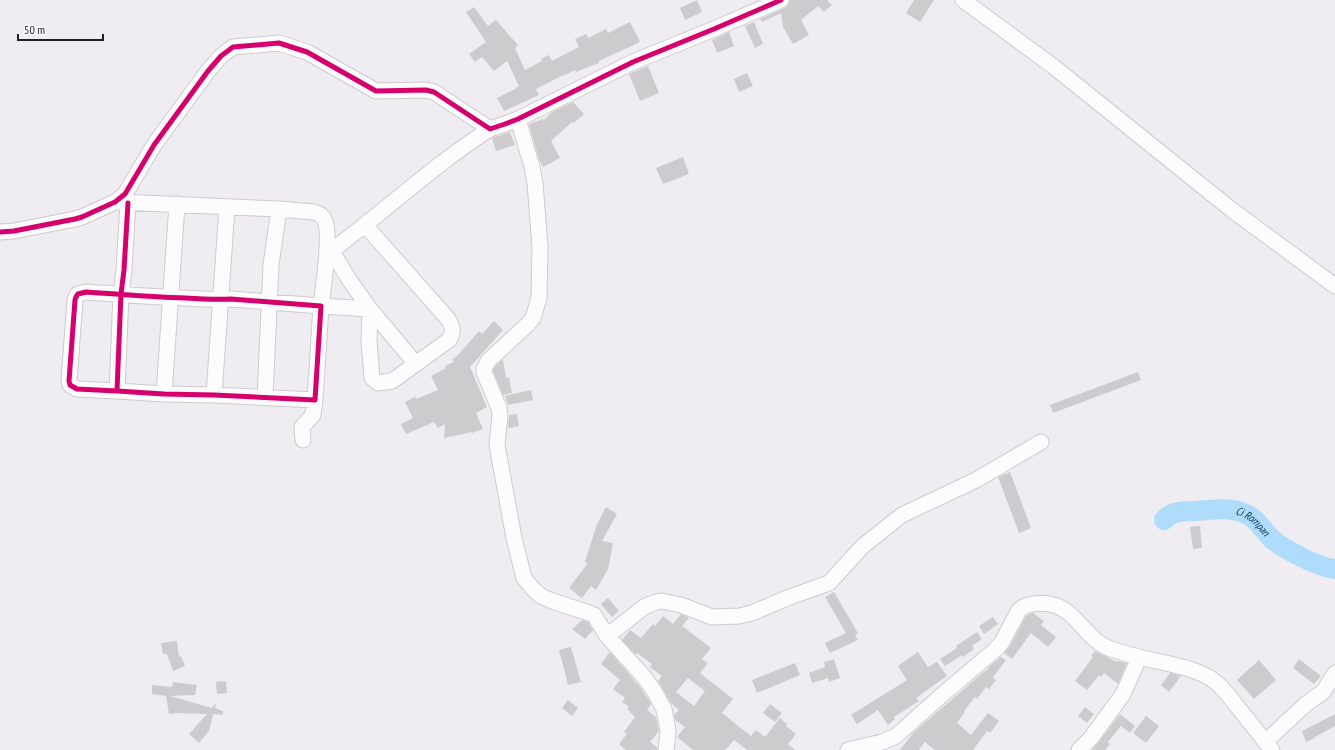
<svg xmlns="http://www.w3.org/2000/svg" width="1335" height="750" viewBox="0 0 1335 750" font-family="'PT Sans Narrow',sans-serif">
<style>
.lines{fill:none;stroke-linecap:round;stroke-linejoin:round}
.river{stroke:#afdcfb;stroke-width:20}
.building{fill:#cdcbce;fill-rule:evenodd}
.minor-casing{stroke:#cccbce;stroke-width:17}
.minor{stroke:#fdfcfd;stroke-width:15}
.cycleway-casing{stroke:#fbf9fe;stroke-width:8}
.cycleway{stroke:#d6006c;stroke-width:5}
.labels{text-anchor:middle;dominant-baseline:central;stroke-width:3;stroke-linejoin:round;paint-order:stroke}
.water-label{font-size:11px;font-style:italic;fill:#003651;stroke:#fbf9fe}
</style>
<rect width="100%" height="100%" fill="#efedf2"/>
<g class="lines">
<path class="river" id="s1" d="M1164,520C1172,511 1183,511 1195,511C1211,510 1230,506 1246,514C1257,519 1263,530 1272,539C1283,549 1320,568 1335,569"/>
</g>
<path class="building" d="M697,0L702,12L685,20L680,8Z
M790,0H827L832,5L824,12L818,6L801,20L809,35L793,44L783,27L781,13L762,22L760,19L785,8L788,5Z
M914,0H934L920,22L906,13Z
M474,7L488,26L496,20L518,45L515,48L525,70L542,61L541,59L549,55L552,61L579,47L575,39L586,34L588,38L606,29L608,33L630,22L640,42L599,61V63L576,72L575,70L563,76V75L552,81L536,89L539,95L504,111L497,98L517,88V87L519,86L507,61L494,71L482,57L475,62L469,54L486,42L466,12Z
M754,22L763,44L755,48L745,26Z
M729,32L734,46L717,53L712,40Z
M648,66L659,93L640,101L629,74Z
M747,73L753,86L739,92L734,79Z
M573,102L584,114L574,123L572,122L551,141L560,158L543,167L539,159L529,124L543,119L544,120L552,112Z
M510,132L515,145L496,151L492,138Z
M683,157L689,174L663,184L656,168Z
M494,321L503,330L470,367L487,407L476,413L483,429L472,433V432L444,438L445,424L438,428L434,422L406,434L401,424L413,418L405,402L415,397L416,399L438,390L431,376L446,368L445,366L454,362L452,360L459,354L479,331L482,334Z
M502,360H503L506,378L509,377L512,393L503,395L493,371L495,366Z
M1138,372L1141,380L1053,413L1050,405Z
M531,390L533,400L508,405L505,396Z
M517,414L519,426L508,428L509,415Z
M1010,472L1031,528L1019,533L998,477Z
M606,507L617,514L602,541L613,543L608,569L596,590L591,586L582,598L569,588L588,563L585,562L597,524Z
M1200,526L1202,548L1193,549L1190,527Z
M834,592L858,633L855,635L858,640L830,653L825,643L846,633L825,597Z
M608,598L619,611L612,617L601,604Z
M1033,613L1044,621L1041,625L1056,637L1048,647L1031,633L1012,659L1004,653L1010,646L1026,616Z
M681,614L689,618L682,626L711,648L702,659L708,663L700,673L733,699L722,713L751,736L756,730L765,737L780,718L787,724L786,726L796,734L788,744L795,750H747L734,740L725,750H693L677,737L685,727L675,720L674,715L679,710L671,703L658,681L662,676L650,667L652,664L637,653L636,655L622,640L630,630L641,638L653,624L655,626L663,616L673,624ZM688,678L705,691L694,706L676,692Z
M993,617L998,624L984,634L979,626Z
M582,620L588,622L593,630L585,639L572,629Z
M977,632L982,639L972,646L974,649L963,657L962,655L945,666L940,659L957,648L956,646Z
M177,641L179,657L181,656L185,666L173,671L167,654H163L161,643Z
M571,647L581,682L568,685L559,650Z
M1095,651L1117,662L1118,661L1127,663L1118,684L1104,673L1101,677L1099,675L1087,690L1075,681L1093,657L1091,656Z
M610,652L635,681V682L639,685L651,704L647,710L656,717L659,731L650,742L657,747V750H626L619,744L627,734L624,732L635,717L627,709L629,707L622,702L625,698L613,689L620,680L601,664Z
M918,652L928,667L937,662L947,676L916,698L919,701L894,717L895,719L888,725L878,710L857,724L851,715L907,680L898,666Z
M1001,657L1006,660L993,677L996,680L989,689L986,687L977,699L975,697L964,711L965,712L957,723L971,735L988,713L999,721L990,733L987,731L973,750H935L925,742L919,750H900L914,732L985,671H986L990,666Z
M834,659L840,678L829,682L828,678L812,683L809,673L825,667L824,662Z
M1299,659L1321,676L1314,684L1293,668Z
M1259,660L1276,680L1254,699L1237,680Z
M795,663L800,675L757,693L752,680Z
M1170,673L1181,676L1169,692L1161,685Z
M226,681L227,693L217,694L216,682Z
M173,682L197,685L195,695L170,696L212,708L216,703L215,708L223,711V715L213,714L209,731L199,743L189,734L207,714L178,713L169,714L166,696L152,694V685L172,687Z
M568,700L578,708L572,716L562,708Z
M770,704L782,713L775,722L763,713Z
M1085,707L1094,714L1087,723L1078,716Z
M1120,714L1135,726L1130,733L1121,726L1108,742L1110,744L1105,750H1092L1098,743Z
M1335,714V726L1315,737V738L1306,742L1302,731Z
M1146,716L1159,726L1146,743L1133,733Z"/>
<g class="lines">
<g class="minor-casing">
<path id="minor" d="M963,0L1054,67L1232,210L1335,286
M518,119L532,167L535,183L540,247L539,298L533,318L527,325L488,361L484,369V372L499,408L500,415L497,445L514,538L524,578L534,590L541,596L552,601L586,612L594,615L607,636L645,678L654,691L664,709L668,731L666,750
M119,202L279,209L314,212C318,213 322,215 324,219C332,231 323,289 321,306L370,309
M365,225L448,319C453,327 454,332 449,340L392,381L378,383L372,378L369,341L370,309
M0,232L14,231L75,219L82,217L115,202L125,194L154,145L208,71L221,56L233,47L279,43L307,52L376,91L426,90L434,92L490,129L505,124L518,119L633,62L714,29L781,0
M331,250L350,281L370,309L416,364
M327,254C382,214 432,166 490,129
M117,391L77,389L70,385L69,381L75,300L76,297L78,294L86,292C119,294 152,297 185,298C200,299 216,300 231,299L321,306L315,400L214,395L164,394L117,391L121,294L124,270L128,203
M164,394L177,204
M214,395L227,207
M265,397L271,265L279,209
M303,440L302,427L313,415L315,400
M607,636L644,607L656,602L661,601L681,605L712,617L739,616L752,613L787,598L829,583L863,546L902,515L976,480L1041,442
M1265,742L1306,704L1323,692L1335,673
M848,750L882,742L896,736L943,694L995,650L1002,642L1019,610C1028,602 1045,602 1057,606C1076,613 1087,638 1106,647C1123,654 1143,658 1161,662C1178,666 1199,670 1213,680C1222,686 1229,696 1236,705C1248,720 1260,735 1272,750
M1079,750L1091,738L1123,694L1139,658"/>
</g>
<use href="#minor" class="minor"/>
<g class="cycleway-casing">
<path id="cycleway" d="M0,232L14,231L75,219L82,217L115,202L125,194L154,145L208,71L221,56L233,47L279,43L307,52L376,91L426,90L434,92L490,129L505,124L518,119L633,62L714,29L781,0
M117,391L77,389L70,385L69,381L75,300L76,297L78,294L86,292C119,294 152,297 185,298C200,299 216,300 231,299L321,306L315,400L214,395L164,394L117,391L121,294L124,270L128,203"/>
</g>
<use href="#cycleway" class="cycleway"/>
</g>
<g class="labels">
<g class="water-label">
<text stroke="none"><textPath href="#s1" startOffset="95">Ci Rompan</textPath></text>
</g>
</g>
<path d="M18 34v6h85v-6" fill="none" stroke="#201f23" stroke-width="2"/>
<text x="24" y="34" font-size="12" fill="#201f23" stroke="#fbf9fe" stroke-width="3" paint-order="stroke">50 m</text>
</svg>
